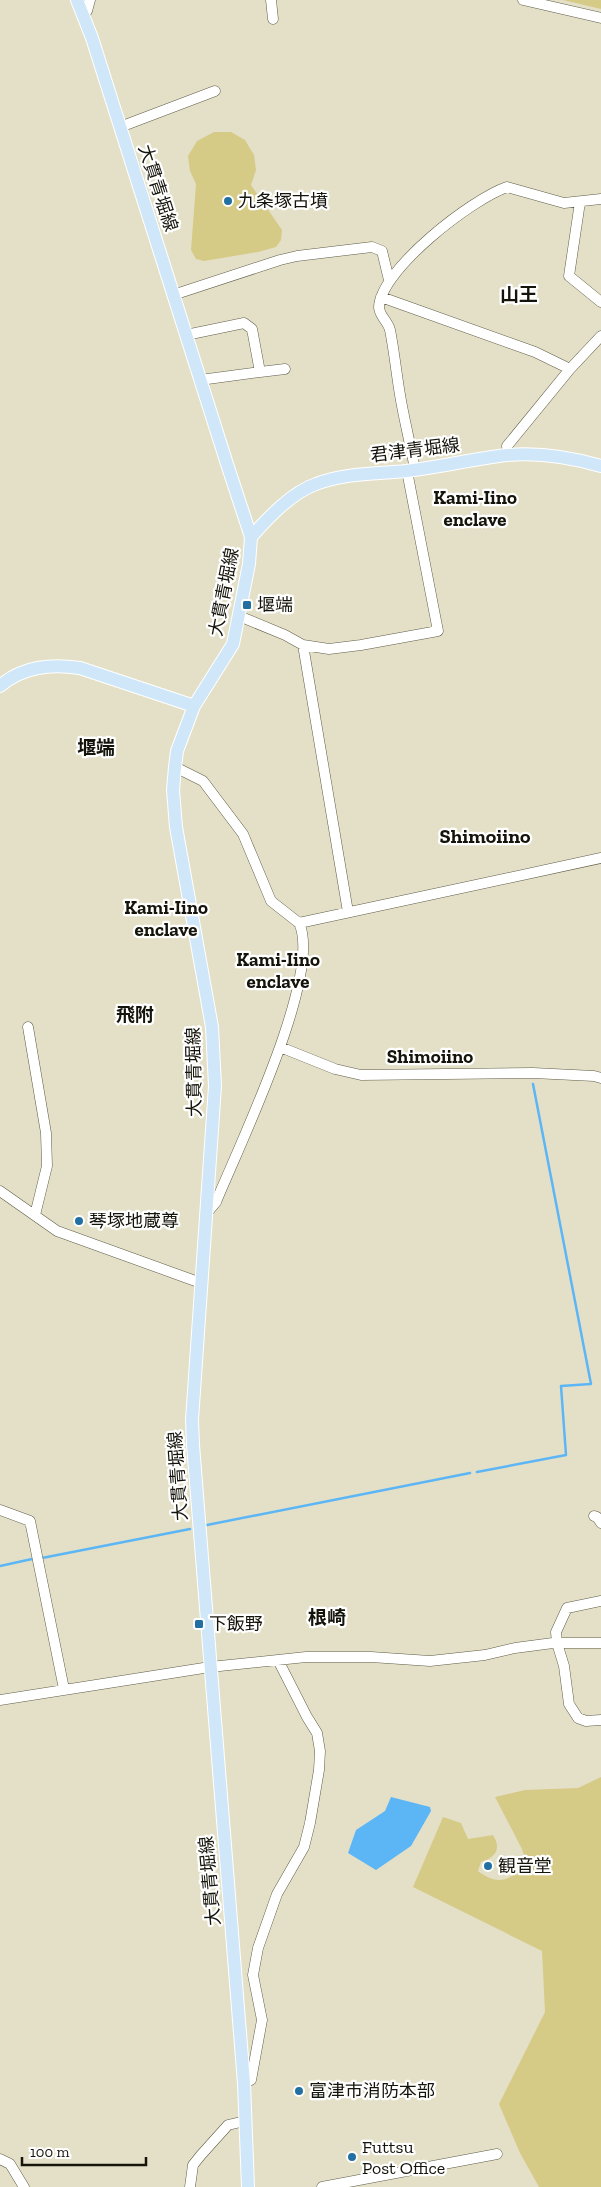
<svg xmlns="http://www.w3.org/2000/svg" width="601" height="2187" viewBox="0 0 601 2187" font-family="'Zilla Slab','Noto Sans JP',serif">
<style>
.green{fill:#d6ca87}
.water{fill:#5cb6f6}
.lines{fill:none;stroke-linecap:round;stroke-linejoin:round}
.stream{stroke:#5cb6f6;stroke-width:2.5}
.minor-casing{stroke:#5f5c47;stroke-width:11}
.major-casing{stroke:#fff;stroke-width:14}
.minor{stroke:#fff;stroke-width:10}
.major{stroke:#d0e7f9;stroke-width:12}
.poi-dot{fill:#226fa1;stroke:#fff;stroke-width:2}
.labels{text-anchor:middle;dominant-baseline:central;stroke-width:4.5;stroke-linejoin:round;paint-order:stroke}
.street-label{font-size:18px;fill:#15140b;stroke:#fff}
.poi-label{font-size:18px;fill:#15140b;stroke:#fff;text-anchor:start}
.neighbourhood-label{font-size:19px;font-weight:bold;fill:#15140b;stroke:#fff}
.quarter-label{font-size:20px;font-weight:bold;fill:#15140b;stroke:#fff}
</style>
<rect width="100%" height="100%" fill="#e4e0c8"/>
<path class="green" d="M563,0H601V9Z
M214,132H231L245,140L254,155L256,170L251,185L282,230L281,240L276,247L258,252L204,261L196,259L191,250L196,184L190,171L188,156L197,141Z
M601,1777V2187H539L520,2153L499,2104L545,2012L542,1951L413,1887L443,1817L461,1823L468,1839L493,1835C502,1849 495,1858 481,1862L478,1871C498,1886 510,1881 526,1864L522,1849L495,1797L525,1790L578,1788Z"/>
<path class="water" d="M391,1797L430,1807L431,1811L411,1846L376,1870L348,1853L356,1830L385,1811Z"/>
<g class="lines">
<path class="stream" d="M477,1472L566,1455L561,1386L591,1384L533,1084
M207,1525L470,1473
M42,1558L190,1529
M0,1566L32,1559"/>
<g class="minor-casing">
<path id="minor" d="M271,0L273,19
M523,0L601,18
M84,13L87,11L90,0
M120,127L215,91
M580,202L569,276L601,302
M173,295L280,260L297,256L372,247L382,251L389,280
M381,297L535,352L570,369
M186,335L244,323L252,329L260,372L200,380
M260,372L285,369
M508,455L507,446L570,369L601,336
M415,469C411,448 406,427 402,406C397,381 395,355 390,330C388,321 379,316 379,307C381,269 472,199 507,187L564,203L601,199
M239,616L285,635L303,645L329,649L361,645L438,631L407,471
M303,645L348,912
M175,767L203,781L243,834L271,901L299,923C323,974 238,1148 216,1202L206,1214
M299,923L601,858
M28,1027L46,1133L47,1166L35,1215
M280,1047L335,1069L361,1075L533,1073L594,1076L601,1078
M0,1191L57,1231L201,1283
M0,1510L30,1521L64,1689
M594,1516L597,1517L601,1523
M601,1601L567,1608L556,1632L557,1643L564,1666L569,1704L578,1718L586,1721L601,1720
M0,1700L210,1667L306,1657H371L430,1661L485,1655L515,1648L553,1643H601
M244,2083L251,2080L262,2020L253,1975L258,1948L277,1894L304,1847L310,1823L319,1770L320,1751L317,1733L307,1717L278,1660
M0,2159L10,2164L24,2187
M190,2187L193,2165L201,2155L228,2125L245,2121
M322,2187L497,2154"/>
</g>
<g class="major-casing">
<path id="major" d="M77,0L92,38L227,464L251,537L249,564L233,644L194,706L177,751L175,767L173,790L176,827L212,1027L215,1086L192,1420L193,1445L244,2083L248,2187
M251,537C269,517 291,493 316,484C344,473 376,474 406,471C440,467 473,459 507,455C539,452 570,457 601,466
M0,686C23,666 51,664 80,668L194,706"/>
</g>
<use href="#minor" class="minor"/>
<use href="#major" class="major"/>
</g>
<g class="poi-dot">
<circle cx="228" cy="201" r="5"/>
<rect x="242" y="600" width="10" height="10" rx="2.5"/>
<circle cx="79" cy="1221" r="5"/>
<rect x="194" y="1619" width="10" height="10" rx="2.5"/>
<circle cx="488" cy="1866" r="5"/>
<circle cx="299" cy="2091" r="5"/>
<circle cx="352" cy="2157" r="5"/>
</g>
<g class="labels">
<g class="street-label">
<text transform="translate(158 188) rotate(72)">大貫青堀線</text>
<text transform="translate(415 450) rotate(-7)">君津青堀線</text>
<text transform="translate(224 592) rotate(-79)">大貫青堀線</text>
<text transform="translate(194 1072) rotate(-91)">大貫青堀線</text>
<text transform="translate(178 1476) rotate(-94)">大貫青堀線</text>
<text transform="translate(210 1881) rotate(-95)">大貫青堀線</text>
</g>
<g class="poi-label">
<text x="238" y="201">九条塚古墳</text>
<text x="257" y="605">堰端</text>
<text x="89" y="1221">琴塚地蔵尊</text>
<text x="209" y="1624">下飯野</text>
<text x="498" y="1866">観音堂</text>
<text x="309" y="2091">富津市消防本部</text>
<text x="362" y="2147">Futtsu<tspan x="362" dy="21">Post Office</tspan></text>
</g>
<g class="neighbourhood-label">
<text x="519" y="294">山王</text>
<text x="475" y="497">Kami-Iino<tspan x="475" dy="22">enclave</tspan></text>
<text x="96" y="747">堰端</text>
<text x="166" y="907">Kami-Iino<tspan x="166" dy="22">enclave</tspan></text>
<text x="278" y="959">Kami-Iino<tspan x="278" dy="22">enclave</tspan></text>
<text x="135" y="1014">飛附</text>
<text x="430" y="1056">Shimoiino</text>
<text x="327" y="1617">根崎</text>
</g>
<g class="quarter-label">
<text x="485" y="836">Shimoiino</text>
</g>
</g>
<path d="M22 2157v8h124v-8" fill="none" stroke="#15140b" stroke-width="2.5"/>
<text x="30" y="2157" font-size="15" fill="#15140b" stroke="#ffffff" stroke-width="4" paint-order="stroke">100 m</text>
</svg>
